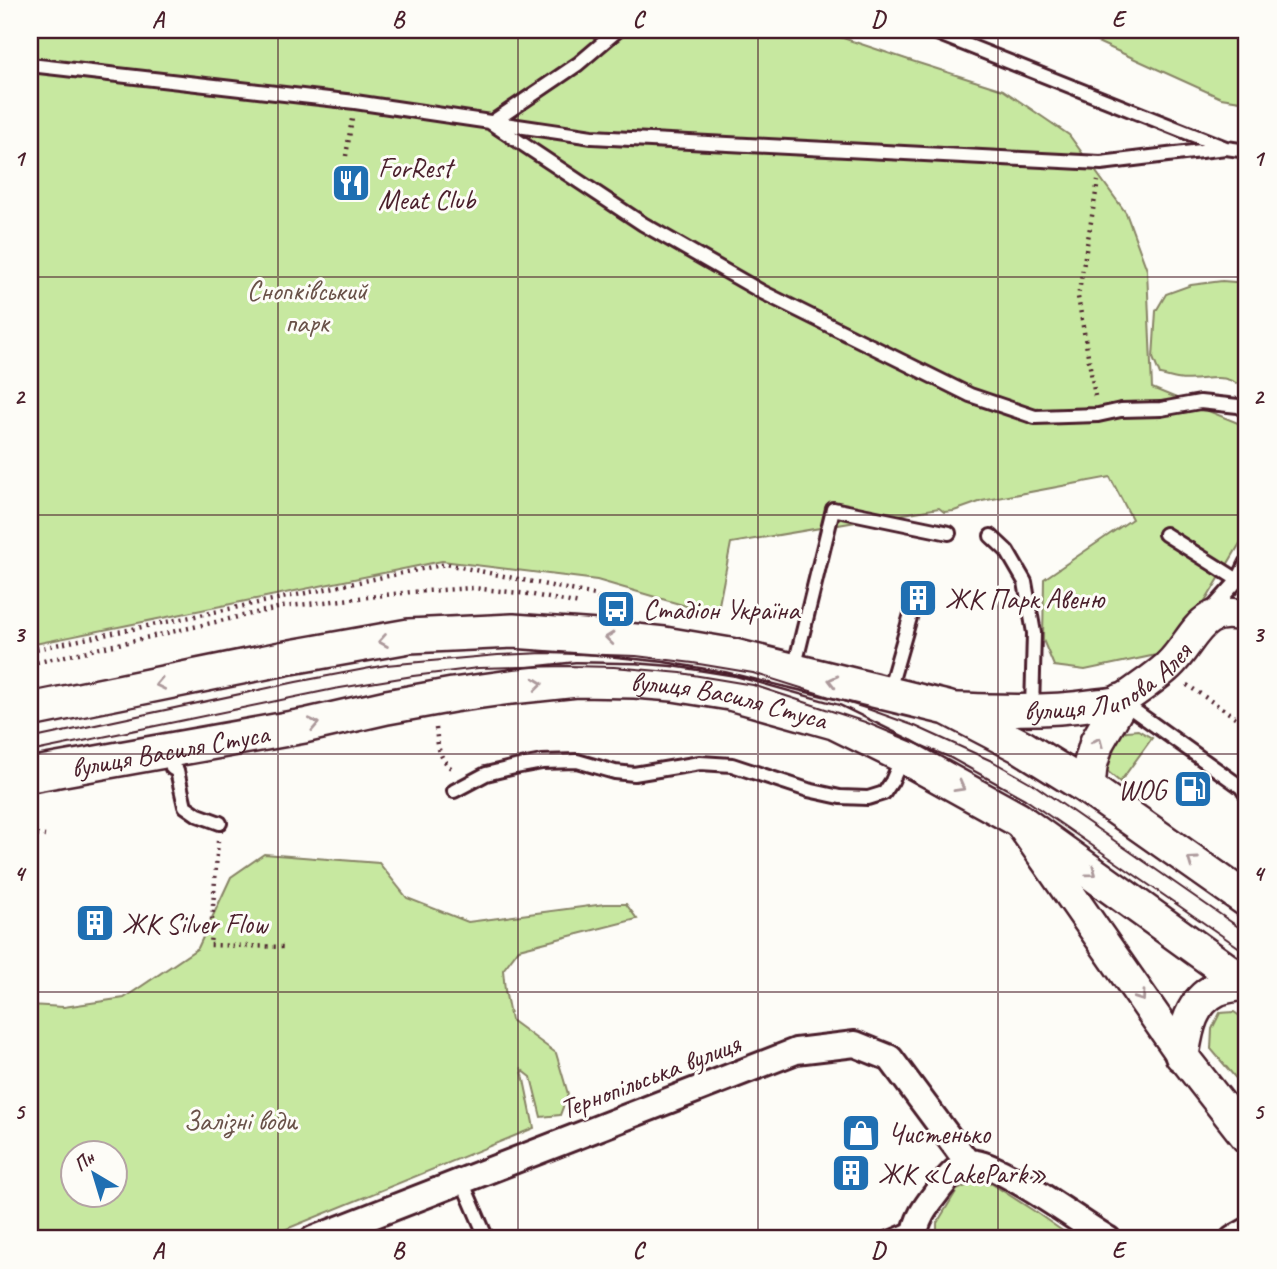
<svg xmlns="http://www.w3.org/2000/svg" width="1277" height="1269" viewBox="0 0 1277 1269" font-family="Caveat,sans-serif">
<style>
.green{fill:#c7e8a0;stroke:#888466;stroke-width:2;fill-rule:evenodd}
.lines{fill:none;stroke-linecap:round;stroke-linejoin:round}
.service-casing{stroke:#4a1f2b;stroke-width:18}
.minor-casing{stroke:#4a1f2b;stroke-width:30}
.tertiary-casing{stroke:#4a1f2b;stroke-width:35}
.secondary-casing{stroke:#4a1f2b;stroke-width:38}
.path{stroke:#4a1f2b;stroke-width:4.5;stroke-dasharray:2 5;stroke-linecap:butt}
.service{stroke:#fdfcf7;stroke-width:12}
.minor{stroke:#fdfcf7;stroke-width:24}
.tertiary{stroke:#fdfcf7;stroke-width:30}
.secondary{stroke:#fdfcf7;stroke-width:33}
.tram{stroke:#4a1f2b;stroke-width:2}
.oneway{stroke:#ac999b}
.grid{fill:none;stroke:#4a1f2b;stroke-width:2;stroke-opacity:0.55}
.labels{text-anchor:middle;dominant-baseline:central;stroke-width:6;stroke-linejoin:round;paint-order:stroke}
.poi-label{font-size:28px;fill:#4a1f2b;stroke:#fdfcf7;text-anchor:start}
.park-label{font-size:28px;fill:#695148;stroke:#fdfcf7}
.street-label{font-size:28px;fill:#4a1f2b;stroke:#fdfcf7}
.neatline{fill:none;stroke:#4a1f2b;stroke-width:2.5}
.grid-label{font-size:23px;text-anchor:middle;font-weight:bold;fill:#4a1f2b}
</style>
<rect width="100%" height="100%" fill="#fdfcf7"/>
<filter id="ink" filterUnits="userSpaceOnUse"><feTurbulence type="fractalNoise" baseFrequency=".0143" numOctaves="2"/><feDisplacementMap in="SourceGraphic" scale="14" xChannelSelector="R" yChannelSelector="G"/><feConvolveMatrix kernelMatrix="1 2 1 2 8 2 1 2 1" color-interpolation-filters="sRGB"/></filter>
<g filter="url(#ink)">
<path class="green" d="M30,30H819L912,61L1003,90L1069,135L1126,213L1147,270L1152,388L1238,423L1247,440V527L1245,535L1194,620L1156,655L1085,670L1054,666L1043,640L1044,579L1132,519L1110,477L982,501L954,511L944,512L939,508L731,543L717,615L597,580L442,561L30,645Z
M1071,30H1247V102L1221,98Z
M1222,281L1247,283V391C1220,367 1206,384 1177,379C1171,378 1166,376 1160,375L1153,358L1156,311L1166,294L1191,285Z
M1138,730L1152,738L1120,782L1107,771L1104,766L1116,734L1127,731Z
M264,854L379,863L407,898L468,922L605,904H626L637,919L519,949L503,970L505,990L511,1020L556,1053L568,1094L560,1115L541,1117L531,1077L522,1070L534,1128L262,1239H30V1005L64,1007L124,998L198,948L231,877ZM74,1154H116V1196H74Z
M1234,1012L1247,1021V1089L1239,1082L1211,1049L1212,1029L1220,1013Z
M974,1182L992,1184L1034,1211L1074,1239H937V1223L957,1190Z"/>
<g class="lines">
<g class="service-casing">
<path id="service" d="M618,30L578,64L491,123L643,224L762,292L970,395L1035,417L1098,415L1121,410L1161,409L1200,402L1238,406L1247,410
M929,30L1226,148L1247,151
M30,65L355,102L592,137L1101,163L1226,148
M1165,534L1238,580
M991,536L1007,551L1025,582L1034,633L1032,710
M1211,610L1238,580L1247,562
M794,669L833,509L949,533
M888,694L911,614
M1121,701L1241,787L1247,796
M173,751L172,768L177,771L185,806L198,815L220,823
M454,791L486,774L515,767L542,762L577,761L615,772L634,774L700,763L732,765L808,790L840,797L868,798L884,793L892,781L902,758
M462,1181L487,1239
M887,1239L915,1227"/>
</g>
<g class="minor-casing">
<path id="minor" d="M313,1239L796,1051L855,1044L890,1058L968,1163
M914,1239C916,1218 927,1205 940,1188C946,1180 958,1166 968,1163C991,1156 1084,1225 1108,1239
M1233,1239L1247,1231"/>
</g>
<g class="tertiary-casing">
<g id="tertiary">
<path id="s1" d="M947,708C996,710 1045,712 1093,705C1101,704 1112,704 1120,701C1127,698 1162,672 1168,666C1195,641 1199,602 1247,617"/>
<path d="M1023,827L1182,1055L1247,1138"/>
</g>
</g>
<g class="secondary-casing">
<g id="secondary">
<path d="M30,710L291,657L409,636L513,631L597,637L664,644L730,655L947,708L1022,747L1088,788L1247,900"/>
<path id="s2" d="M30,775L304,726L387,707L453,695L511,687L577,680L635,681L673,684L730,693L834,722L903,756L1017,819L1247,985"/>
<path d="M1088,788L1090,766L1097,742L1121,701"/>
<path d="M1182,1055C1186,1030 1190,1002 1217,989C1224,986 1235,985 1244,982"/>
</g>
</g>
<path class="path" d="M346,156L352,119
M1095,396L1078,297L1098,181
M30,651L36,649L446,564L595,595L607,607
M30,664L282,607L411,592L473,588L528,594L580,604
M1187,685L1247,725
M436,728C438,747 438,757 453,770
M30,834L45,836
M218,841L210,945L285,947"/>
<use href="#service" class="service"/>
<use href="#minor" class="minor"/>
<use href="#tertiary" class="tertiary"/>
<use href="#secondary" class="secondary"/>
<path class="tram" d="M30,739L296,682L386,665L498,655L544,653L636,656L693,663L753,673L865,708L915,726L994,762L1033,784L1247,933
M30,752L334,689L413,676L478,668L568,666L614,667L681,673L753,685L865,722L949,757L1025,799L1247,953"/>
</g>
<defs><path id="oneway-chevron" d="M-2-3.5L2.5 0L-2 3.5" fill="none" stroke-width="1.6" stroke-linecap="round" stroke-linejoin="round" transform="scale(1.75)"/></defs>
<g class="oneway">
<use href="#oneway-chevron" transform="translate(610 638) rotate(-174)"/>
<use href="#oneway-chevron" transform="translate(383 641) rotate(171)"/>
<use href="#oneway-chevron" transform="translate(833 681) rotate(-166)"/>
<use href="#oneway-chevron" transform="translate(160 684) rotate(168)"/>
<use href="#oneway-chevron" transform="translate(538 684) rotate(-6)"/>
<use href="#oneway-chevron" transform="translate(314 724) rotate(-12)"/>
<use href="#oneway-chevron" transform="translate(1098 742) rotate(-67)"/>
<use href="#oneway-chevron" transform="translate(960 787) rotate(29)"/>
<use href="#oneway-chevron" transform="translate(1192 861) rotate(-145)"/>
<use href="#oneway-chevron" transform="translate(1092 872) rotate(36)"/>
<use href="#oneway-chevron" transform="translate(1141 997) rotate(55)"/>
</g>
</g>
<path class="grid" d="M278,30V1239M518,30V1239M758,30V1239M998,30V1239M30,277H1247M30,515H1247M30,754H1247M30,992H1247"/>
<defs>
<g id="restaurant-square" transform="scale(2.0125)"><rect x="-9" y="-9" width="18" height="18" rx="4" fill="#1f6fb2" stroke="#fdfcf7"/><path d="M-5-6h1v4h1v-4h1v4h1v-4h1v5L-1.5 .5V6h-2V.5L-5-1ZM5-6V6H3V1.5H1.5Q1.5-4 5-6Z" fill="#fff"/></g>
<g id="building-square" transform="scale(2.0125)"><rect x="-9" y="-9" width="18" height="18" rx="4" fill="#1f6fb2" stroke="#fdfcf7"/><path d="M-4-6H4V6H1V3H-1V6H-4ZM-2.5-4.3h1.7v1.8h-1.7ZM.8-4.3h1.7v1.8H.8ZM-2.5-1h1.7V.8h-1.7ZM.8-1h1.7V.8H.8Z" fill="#fff"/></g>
<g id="bus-square" transform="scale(2.0125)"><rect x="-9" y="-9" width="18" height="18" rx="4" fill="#1f6fb2" stroke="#fdfcf7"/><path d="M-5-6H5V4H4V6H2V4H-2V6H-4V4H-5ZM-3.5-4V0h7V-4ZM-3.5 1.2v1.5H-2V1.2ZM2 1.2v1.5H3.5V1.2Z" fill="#fff"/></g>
<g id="fuel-square" transform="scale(2.0125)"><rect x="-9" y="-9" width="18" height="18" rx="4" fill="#1f6fb2" stroke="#fdfcf7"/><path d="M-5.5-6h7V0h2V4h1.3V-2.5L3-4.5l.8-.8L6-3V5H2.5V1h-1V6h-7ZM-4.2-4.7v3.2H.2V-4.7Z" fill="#fff"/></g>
<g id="shop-square" transform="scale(2.0125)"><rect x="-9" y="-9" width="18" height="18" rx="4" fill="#1f6fb2" stroke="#fdfcf7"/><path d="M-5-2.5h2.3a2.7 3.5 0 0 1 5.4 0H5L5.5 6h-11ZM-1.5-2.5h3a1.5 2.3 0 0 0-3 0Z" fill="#fff"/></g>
</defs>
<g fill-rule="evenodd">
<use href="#restaurant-square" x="351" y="183"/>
<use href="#building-square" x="918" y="598"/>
<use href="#bus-square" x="616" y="609"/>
<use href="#fuel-square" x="1193" y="789"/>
<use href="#building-square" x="95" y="923"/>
<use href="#shop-square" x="861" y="1133"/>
<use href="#building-square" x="851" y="1173"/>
</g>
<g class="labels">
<g class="poi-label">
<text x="378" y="167">ForRest<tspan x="378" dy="32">Meat Club</tspan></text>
<text x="945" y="598">ЖК Парк Авеню</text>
<text x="643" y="609">Стадіон Україна</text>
<text x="1166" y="789" text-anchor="end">WOG</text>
<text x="122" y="923">ЖК Silver Flow</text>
<text x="888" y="1133">Чистенько</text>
<text x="878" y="1173">ЖК «LakePark»</text>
</g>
<g class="park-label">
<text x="307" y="290">Снопківський<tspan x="307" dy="32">парк</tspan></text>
<text x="240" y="1120">Залізні води</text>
</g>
<g class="street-label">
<text stroke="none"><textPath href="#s1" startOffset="168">вулиця Липова Алея</textPath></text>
<text stroke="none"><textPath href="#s2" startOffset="709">вулиця Василя Стуса</textPath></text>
<text stroke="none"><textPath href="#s2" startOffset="142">вулиця Василя Стуса</textPath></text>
<text transform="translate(650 1076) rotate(-21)">Тернопільська вулиця</text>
</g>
</g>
<rect width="1277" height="1269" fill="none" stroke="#fdfcf7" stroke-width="77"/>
<g transform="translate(94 1174) rotate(322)"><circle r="33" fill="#fdfcf7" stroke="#b5a4a5" stroke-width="2"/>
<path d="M0-5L12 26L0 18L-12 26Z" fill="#1f6fb2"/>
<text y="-10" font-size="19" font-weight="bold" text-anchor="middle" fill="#4a1f2b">Пн</text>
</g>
<rect x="38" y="38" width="1200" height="1192" class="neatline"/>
<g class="grid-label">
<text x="158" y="27">A</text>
<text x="398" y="27">B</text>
<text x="638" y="27">C</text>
<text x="878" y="27">D</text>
<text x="1118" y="27">E</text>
<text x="19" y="166">1</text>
<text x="1258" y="166">1</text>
<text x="19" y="404">2</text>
<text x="1258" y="404">2</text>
<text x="19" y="642">3</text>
<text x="1258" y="642">3</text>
<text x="19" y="881">4</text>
<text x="1258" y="881">4</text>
<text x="19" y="1119">5</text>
<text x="1258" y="1119">5</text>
<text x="158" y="1258">A</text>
<text x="398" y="1258">B</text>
<text x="638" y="1258">C</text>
<text x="878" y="1258">D</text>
<text x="1118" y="1258">E</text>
</g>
</svg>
